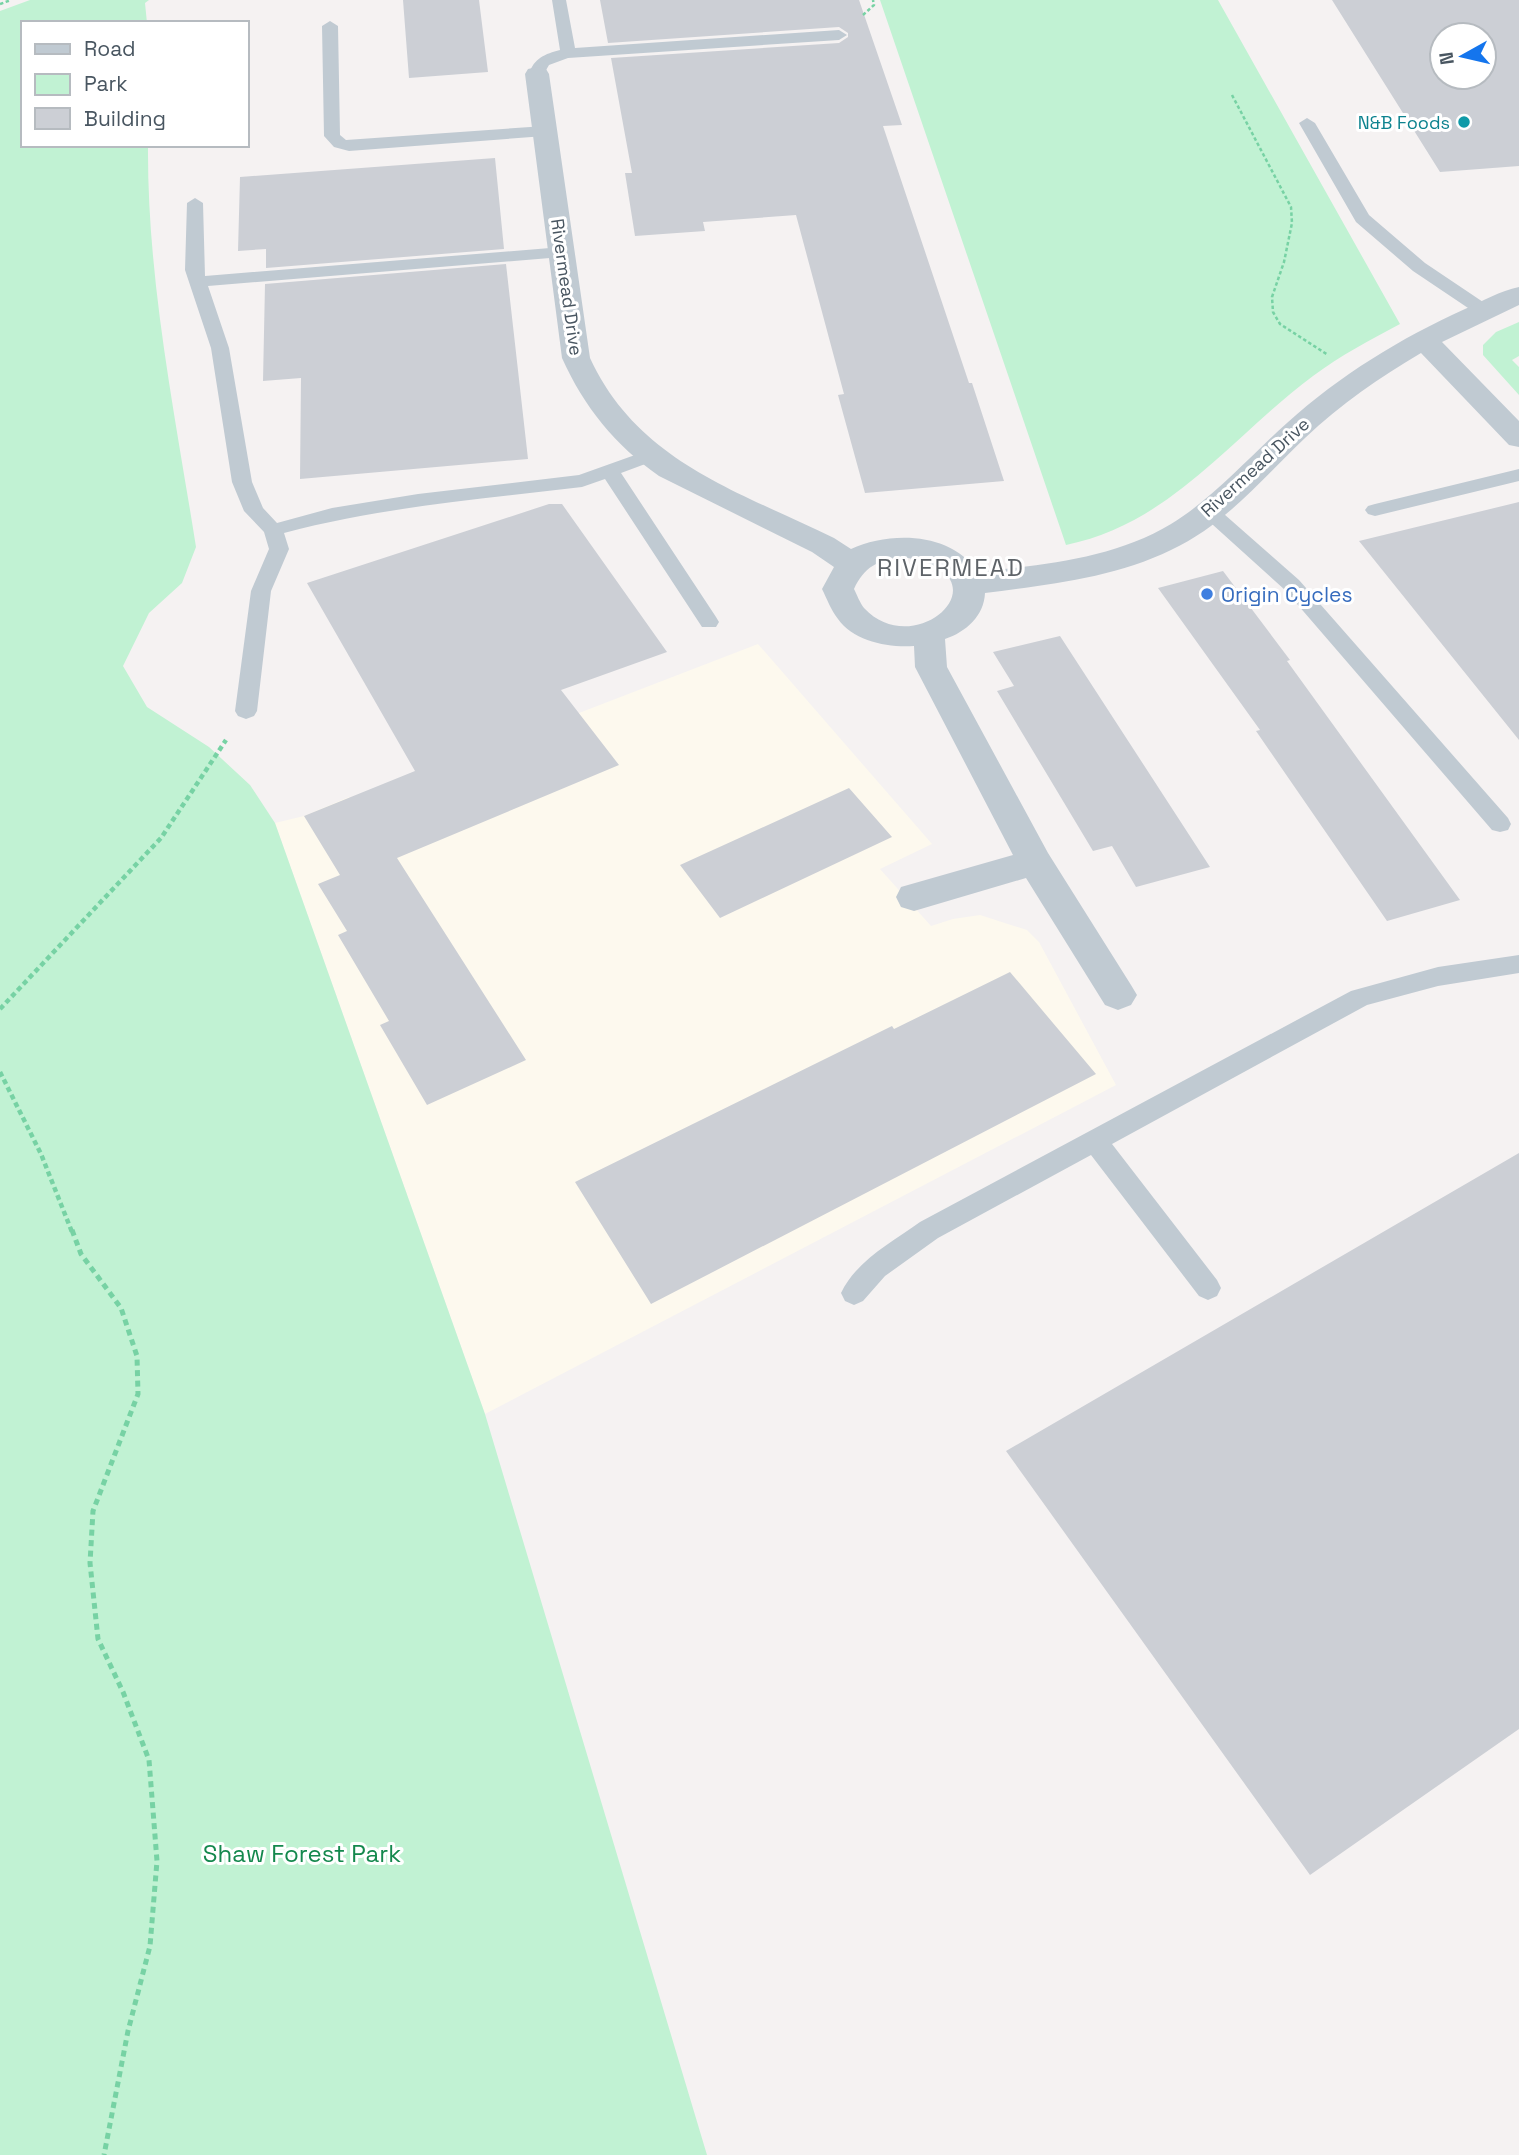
<svg xmlns="http://www.w3.org/2000/svg" width="1519" height="2155" viewBox="0 0 1519 2155" font-family="'Space Grotesk',sans-serif">
<style>
.commercial{fill:#fdf9ee}
.green{fill:#c1f2d3}
.building{fill:#cccfd5;fill-rule:evenodd}
.lines{fill:none;stroke-linecap:round;stroke-linejoin:round}
.path-far2{stroke:#77d2a4;stroke-width:2.5;stroke-dasharray:3.5 2.5;stroke-linecap:butt}
.path-far1{stroke:#77d2a4;stroke-width:4.5;stroke-dasharray:5 3.5;stroke-linecap:butt}
.path{stroke:#77d2a4;stroke-width:5;stroke-dasharray:6 4.5;stroke-linecap:butt}
.service{fill:#c0cad2;fill-rule:evenodd}
.minor{fill:#c0cad2;fill-rule:evenodd}
.culture-dot{fill:#0f9aa8;stroke:#fff;stroke-width:2.5}
.shop-dot{fill:#3f7fe0;stroke:#fff;stroke-width:2.5}
.labels{text-anchor:middle;dominant-baseline:central;stroke-width:6;stroke-linejoin:round;paint-order:stroke}
.far-culture-label{font-size:18px;fill:#0d838f;stroke:#fff;text-anchor:end}
.far-street-label{font-size:18px;fill:#495661;stroke:#fff}
.shop-label{font-size:21px;fill:#366cbe;stroke:#fff;text-anchor:start}
.quarter-label{font-size:24px;letter-spacing:2px;fill:#5e6368;stroke:#fff}
.near-park-label{font-size:24px;fill:#14884d;stroke:#fff}
</style>
<rect width="100%" height="100%" fill="#f5f2f2"/>
<path class="commercial" d="M758,644L932,844L880,869L931,926L953,919L980,915L1027,930L1039,942L1116,1085L485,1414L275,823L304,816L349,797L354,804L579,713Z"/>
<path class="green" d="M30,0H149L145,3L147,23H23V145H148C147,280 175,414 196,547L182,583L149,613L123,666L147,707L209,747L250,785L275,823L485,1414L707,2155H0V11Z
M880,0H1218L1400,324C1370,340 1341,355 1313,376C1231,437 1172,523 1066,545Z
M1519,322V356L1512,360L1519,367V395L1483,355V345L1496,332Z"/>
<path class="building" d="M403,0H479L488,72L409,78Z
M600,0H859L902,125L883,126L969,383H972L1004,481L865,493L838,395L844,394L796,215L703,222L705,231L635,236L625,173H632L611,58L839,43L848,37V33L839,27L608,43Z
M1332,0H1519V166L1440,172ZM1442,35H1484V77H1442Z
M495,158L504,249L266,268V249L238,251L240,177Z
M506,264L528,459L300,479L301,378L263,381L265,284Z
M1519,502V740L1359,541Z
M549,504H562L667,652L561,690L619,765L397,858L526,1060L427,1105L380,1025L389,1021L338,935L347,931L318,884L340,875L304,816L415,771L307,583Z
M1223,571L1290,660L1287,661L1460,900L1387,921L1256,731L1260,730L1158,588Z
M1060,636L1210,867L1136,887L1112,846L1093,851L997,691L1014,686L993,652Z
M849,788L892,837L720,918L680,865Z
M1010,972L1096,1074L651,1304L575,1182L892,1026L894,1029Z
M1519,1153V1729L1310,1875L1006,1451Z"/>
<g class="lines">
<path class="path-far2" d="M0,4L11,0
M863,15L874,5L873,0
M1232,95L1291,207L1292,223L1284,262L1272,297L1273,312L1280,324L1328,355"/>
<path class="path-far1" d="M0,1009L161,838L226,740
M0,1072L41,1154L72,1232"/>
<path class="path" d="M72,1230L81,1254L121,1308L137,1356L138,1394L93,1511L90,1563L98,1639L123,1692L149,1760L157,1861L150,1946L128,2031L104,2155"/>
<path class="service" d="M552,0H566L575,48L839,30L847,35L839,40L568,58L549,65L542,77L537,79L529,74C534,58 545,54 560,50Z
M330,21L338,26L340,135L346,140L545,126L553,131L545,136L349,151L334,147L324,136L322,26Z
M1307,118L1315,123L1369,215L1425,263L1489,306L1492,310L1489,314H1477L1413,271L1356,222L1299,123Z
M195,198L203,203L205,276L562,247L571,252L562,257L208,286L229,348L252,482L263,508L277,523L332,508L418,494L579,475L649,450L658,456L656,460L621,473L716,617L719,622L716,627H702L605,479L582,487C482,499 381,507 284,533L289,549L271,591L257,711L254,716L246,719L238,716L235,711L251,591L269,549L264,532L244,511L232,482L211,348L185,270L187,203Z
M1519,469V481L1375,516L1368,514L1365,510L1368,506L1375,504Z
M1209,505L1216,507L1299,580L1508,818L1511,824L1508,830L1500,832L1492,830L1285,590L1202,515L1199,511L1202,507Z
M1519,955V973L1438,986L1367,1005L1112,1144L1217,1280L1221,1288L1217,1296L1208,1300L1199,1296L1091,1155L938,1238L885,1276L863,1301L854,1305L845,1301L841,1293C856,1261 892,1242 920,1222L1351,991L1438,967Z"/>
<path class="minor" d="M537,67L546,69L549,74L590,358C638,462 738,491 834,538L851,549C890,531 952,532 977,572C1042,565 1113,559 1171,524C1215,497 1249,457 1287,423C1340,375 1401,338 1465,309C1483,301 1500,291 1519,287V305L1442,342L1519,421V447L1509,445L1421,353C1380,377 1341,404 1305,438C1263,478 1225,525 1171,550C1114,578 1047,585 985,593C984,616 966,632 945,639L947,667L1048,853L1131,985L1137,995L1131,1005L1118,1010L1105,1005L1026,878L914,911L901,907L896,897L901,887L1013,855L915,667L914,646C888,648 853,641 838,619C831,610 827,599 822,589L834,567L812,552L659,476C615,445 584,407 562,358L525,74L528,69ZM901,557C1013,572 917,665 864,608C860,603 857,595 854,589C864,567 878,560 901,557Z"/>
</g>
<circle class="culture-dot" cx="1464" cy="122" r="7"/>
<circle class="shop-dot" cx="1207" cy="594" r="7"/>
<g class="labels">
<g class="far-culture-label">
<text x="1450" y="122">N&amp;B Foods</text>
</g>
<g class="far-street-label">
<text transform="translate(567 287) rotate(82)">Rivermead Drive</text>
<text transform="translate(1255 467) rotate(-42)">Rivermead Drive</text>
</g>
<g class="shop-label">
<text x="1221" y="594">Origin Cycles</text>
</g>
<g class="quarter-label">
<text x="951" y="567">RIVERMEAD</text>
</g>
<g class="near-park-label">
<text x="302" y="1853">Shaw Forest Park</text>
</g>
</g>
<rect x="21" y="21" width="228" height="126" fill="#ffffff" stroke="#b6bbc0" stroke-width="2"/>
<rect x="35" y="44" width="35" height="10" fill="#c0cad2" stroke="#b6bbc0" stroke-width="2"/>
<text x="84" y="56" font-size="21" fill="#495661">Road</text>
<rect x="35" y="74" width="35" height="21" fill="#c1f2d3" stroke="#b6bbc0" stroke-width="2"/>
<text x="84" y="91" font-size="21" fill="#495661">Park</text>
<rect x="35" y="108" width="35" height="21" fill="#cccfd5" stroke="#b6bbc0" stroke-width="2"/>
<text x="84" y="126" font-size="21" fill="#495661">Building</text>
<g transform="translate(1463 56) rotate(262)"><circle r="33" fill="#ffffff" stroke="#b6bbc0" stroke-width="2"/>
<path d="M0-5L12 26L0 18L-12 26Z" fill="#1475ed"/>
<text y="-10" font-size="19" font-weight="bold" text-anchor="middle" fill="#495661">N</text>
</g>
</svg>
